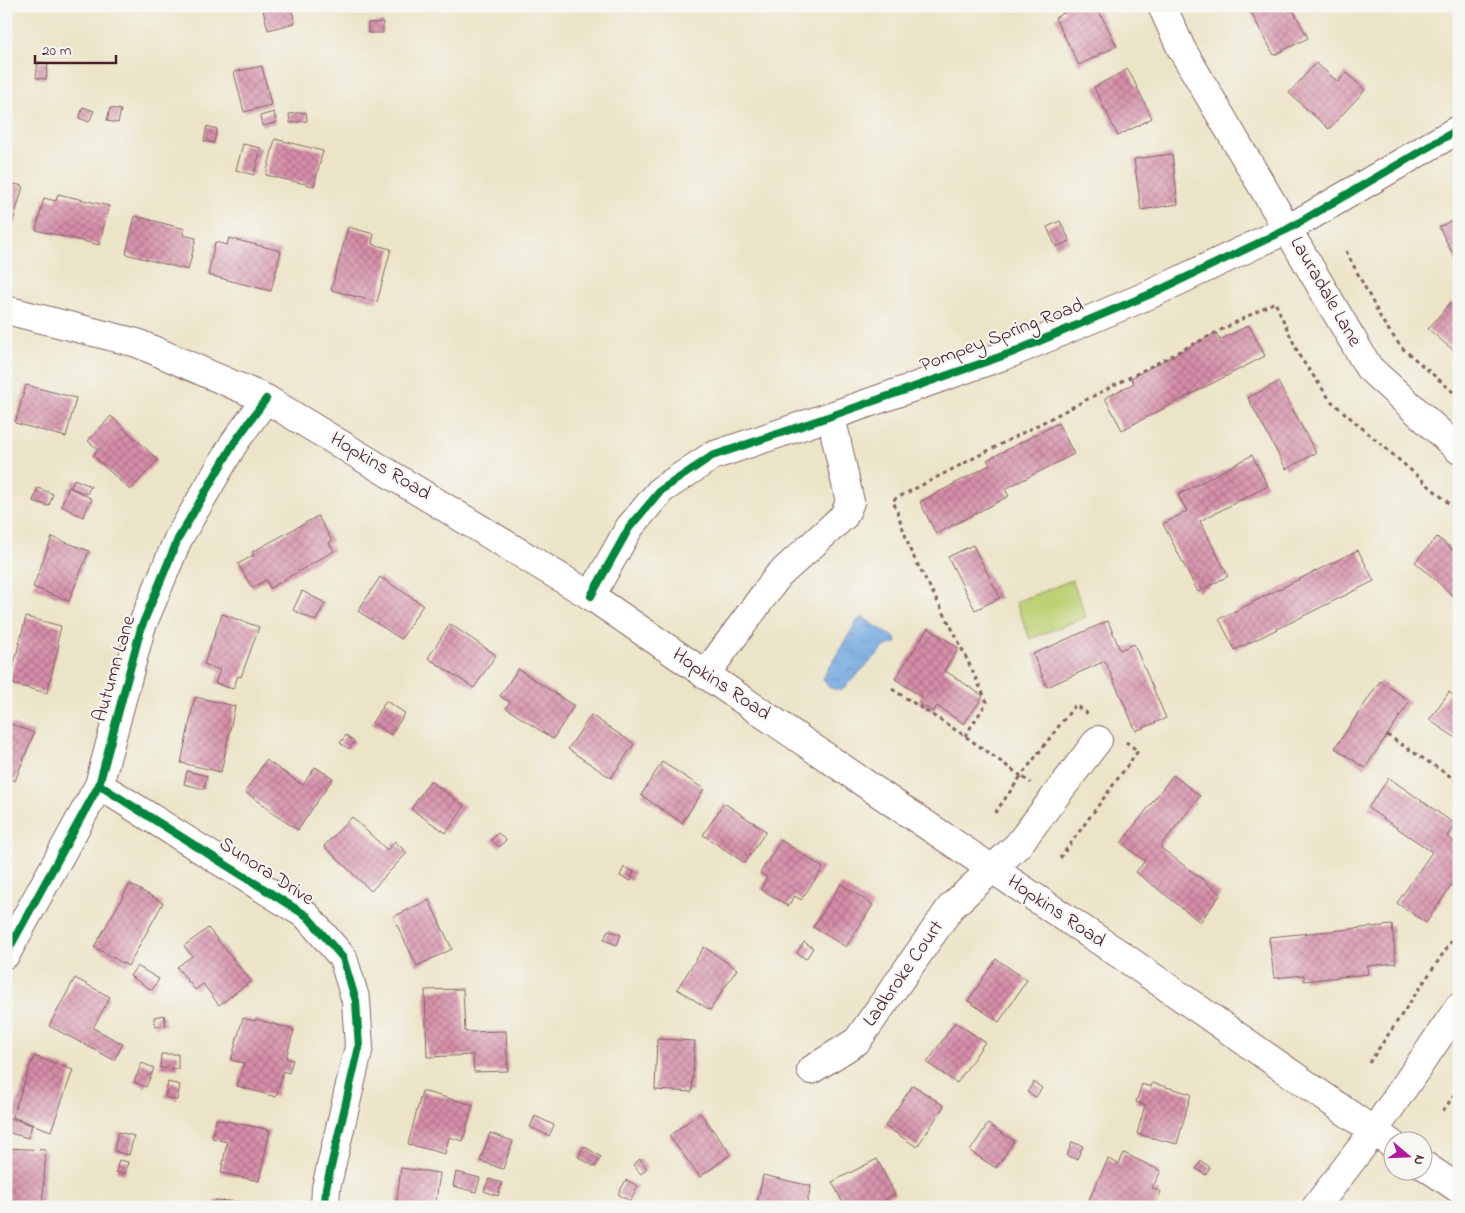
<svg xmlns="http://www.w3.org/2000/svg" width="1465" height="1213" viewBox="0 0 1465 1213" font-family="'Indie Flower',sans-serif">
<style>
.park{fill:#bdd175;stroke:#847850}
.water{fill:url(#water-ripples);stroke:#5e6385}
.building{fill:url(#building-cross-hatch)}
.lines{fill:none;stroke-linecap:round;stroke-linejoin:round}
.minor-casing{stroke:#836462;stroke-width:30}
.major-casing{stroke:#836462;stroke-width:30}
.path{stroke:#836462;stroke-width:3;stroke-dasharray:4 4;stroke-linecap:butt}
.minor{stroke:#fff;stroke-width:28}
.major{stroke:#fff;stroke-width:28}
.cycleway-casing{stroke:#f6f6f2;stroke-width:11}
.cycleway{stroke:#00873e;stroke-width:8}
.labels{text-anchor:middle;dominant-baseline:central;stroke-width:4;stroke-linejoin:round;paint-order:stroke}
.street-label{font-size:20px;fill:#4a1f2b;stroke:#f6f6f2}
</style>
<defs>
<pattern id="water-ripples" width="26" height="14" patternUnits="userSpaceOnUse" patternTransform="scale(1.25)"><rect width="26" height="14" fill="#71a7df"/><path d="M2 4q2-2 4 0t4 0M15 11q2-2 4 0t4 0" fill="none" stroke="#5f87b5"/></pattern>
<pattern id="building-cross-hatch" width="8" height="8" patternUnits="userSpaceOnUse" patternTransform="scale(1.25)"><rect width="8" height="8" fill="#d68ea9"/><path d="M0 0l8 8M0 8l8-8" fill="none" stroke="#b0738a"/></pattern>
</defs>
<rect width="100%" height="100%" fill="#f6f6f2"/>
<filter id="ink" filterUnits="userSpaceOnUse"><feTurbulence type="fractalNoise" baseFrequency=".02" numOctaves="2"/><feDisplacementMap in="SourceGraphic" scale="10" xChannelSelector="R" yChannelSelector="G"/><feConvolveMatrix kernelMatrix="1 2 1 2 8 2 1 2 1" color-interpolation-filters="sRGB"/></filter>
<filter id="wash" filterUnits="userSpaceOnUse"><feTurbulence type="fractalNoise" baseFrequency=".0096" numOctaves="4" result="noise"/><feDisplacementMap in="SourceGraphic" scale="20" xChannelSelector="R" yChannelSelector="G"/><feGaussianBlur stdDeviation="1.12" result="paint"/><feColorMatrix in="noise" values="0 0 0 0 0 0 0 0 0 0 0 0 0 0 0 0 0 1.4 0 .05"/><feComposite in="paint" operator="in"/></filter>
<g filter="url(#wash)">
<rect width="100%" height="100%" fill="#ece4c7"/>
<path class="park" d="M1072,580L1086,617L1030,639L1016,602Z"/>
<path class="water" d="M862,617L895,638L897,643L886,646L841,691C834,687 827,691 825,680L822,679L857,621Z"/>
<g id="blocks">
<path class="building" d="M262,6H291L295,23L268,30Z
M1062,6H1096L1117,46L1079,65L1055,18L1065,12Z
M1249,6H1291L1308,38L1274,55L1248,7Z
M383,22V33H368V23Z
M38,62L48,63L46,79L36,78Z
M1316,63L1338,82L1346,72L1365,90L1329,129L1289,93Z
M262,66L271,105L244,112L234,72Z
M1128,69L1152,118L1118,136L1094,87Z
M83,107L94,111L89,122L79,118Z
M110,108L121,110L118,123L107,121Z
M274,112L276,123L262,126L260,116Z
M306,112L307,121L290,123L289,114Z
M207,126L217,129L214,143L204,141Z
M275,139L323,151L314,186L266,175Z
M243,144L261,148L254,175L236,170Z
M1172,154L1178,204L1141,210L1134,159Z
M6,182L23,186L12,226L6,225Z
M58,194L109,206L99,245L36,230L44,198L56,201Z
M135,216L185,229L183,235L196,238L188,270L126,254Z
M1459,217V256L1455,258L1439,227Z
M1060,221L1070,241L1056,247L1047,227Z
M348,227L374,234L372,244L391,249L377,302L331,290Z
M229,238L281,251L271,291L208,275L215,242L227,245Z
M1451,302L1459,309V355L1428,329Z
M1249,325L1265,356L1122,430L1105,398L1134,383L1131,378L1216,333L1220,340Z
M1278,382L1316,453L1286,469L1248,398Z
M26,385L76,398L66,437L15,423Z
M111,416L158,460L130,490L93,456L98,449L88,441Z
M1058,423L1074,454L1005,489L1009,496L936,534L920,502L990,465L987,460Z
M1252,455L1268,486L1200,521L1228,576L1198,592L1163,524L1187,511L1178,495Z
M74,479L91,486L87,494L71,488Z
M69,487L92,499L83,517L61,506Z
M38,488L53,494L49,506L33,501Z
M318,516L332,541L329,543L334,551L270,588L266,580L252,588L238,564L254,555L252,552Z
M52,537L89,551L69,601L33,587Z
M1437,537L1459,555V601L1415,562Z
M973,545L1000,598L975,610L948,557Z
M1358,550L1374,581L1235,650L1219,619Z
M380,577L423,605L401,639L358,611Z
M302,591L325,603L316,621L293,610Z
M222,614L259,627L241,677L238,676L233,689L215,683L220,670L204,664Z
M26,617L61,626L57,643L59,644L47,693L9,683Z
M1108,621L1120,650L1134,644L1166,718L1136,731L1105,661L1047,687L1033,654Z
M450,624L496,655L474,688L428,658Z
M928,628L959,648L944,670L983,696L964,724L937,706L933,712L918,702L922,697L895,679Z
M518,669L574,706L553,739L506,708L510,702L500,696Z
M1380,681L1410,701L1365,768L1335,748Z
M1449,692L1459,699V740L1429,720Z
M195,697L235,706L221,772L181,763Z
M386,701L405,713L391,735L372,723Z
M591,715L634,744L611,778L568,749Z
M6,722L34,733L15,781L6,778Z
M346,735L355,742L349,749L340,743Z
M266,760L303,785L315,767L333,778L298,830L269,811L270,809L245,792Z
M662,762L704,789L682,823L641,795Z
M187,771L207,776L204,789L184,784Z
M1173,775L1200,796L1160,847L1221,894L1200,922L1136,872L1145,861L1121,843Z
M1389,778L1455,824L1447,836L1459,845V874L1426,923L1397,903L1432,852L1368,808Z
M430,781L465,806L446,833L411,809Z
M724,803L766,831L745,863L703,835Z
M352,817L387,850L395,841L407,853L371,891L324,846Z
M498,833L506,840L499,847L491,840Z
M781,840L823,868L801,900L795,896L788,906L761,889L767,877L760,873Z
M624,867L634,872L631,881L620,876Z
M130,884L163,903L128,966L94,947Z
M841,884L873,905L846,947L813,927Z
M429,900L452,949L417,966L393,917Z
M1392,925L1396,963L1367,966L1368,974L1304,981V975L1274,978L1269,937Z
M208,928L251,981L219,1005L203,984L195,990L177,967L192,956L184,946Z
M608,930L621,935L617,945L604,940Z
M804,942L813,948L806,959L797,953Z
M704,947L737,969L710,1010L677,989Z
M996,959L1027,980L999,1022L968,1001Z
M137,966L159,979L152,990L130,976Z
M75,978L110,997L93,1028L123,1044L114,1060L49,1026Z
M463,989L465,1032L506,1031L508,1071L474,1072L473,1055L427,1057L425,990Z
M164,1015L166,1025L155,1027L154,1017Z
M243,1018L255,1021L256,1019L294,1030L286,1058L293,1060L289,1073L283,1071L276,1097L237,1086L244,1063L231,1060Z
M955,1022L985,1042L957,1083L927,1063Z
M657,1039L695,1041L692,1092L655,1090Z
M161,1054H178V1069L160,1068Z
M34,1056L73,1070L51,1131L12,1117Z
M142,1063L154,1068L146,1087L134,1082Z
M168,1082L180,1085L177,1100L165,1097Z
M1034,1082L1042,1088L1036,1097L1027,1092Z
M1152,1083L1191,1094L1177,1144L1137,1134L1145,1105L1136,1102L1142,1084L1151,1087Z
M913,1085L944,1106L917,1147L885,1126Z
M422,1091L473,1105L463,1141L449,1137L445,1154L408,1144Z
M700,1113L731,1154L700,1177L669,1136Z
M535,1116L554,1125L549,1136L530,1127Z
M7,1117L32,1125L28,1138L6,1132Z
M216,1119L270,1130L259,1181L221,1173L227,1142L212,1138Z
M988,1124L1014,1141L996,1168L970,1151Z
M118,1132L134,1136L129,1155L114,1151Z
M490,1133L513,1141L503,1169L480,1161Z
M1072,1142L1083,1146L1077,1159L1067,1156Z
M584,1146L601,1157L595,1167L578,1157Z
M6,1148L46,1150L42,1207H6Z
M1124,1153L1161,1171L1152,1188L1161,1192L1154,1207H1093L1087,1204L1108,1159L1119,1164Z
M640,1159L647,1168L641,1174L633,1165Z
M877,1159L895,1194L871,1207H845L832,1182Z
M119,1160L128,1162L125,1174L116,1172Z
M1201,1161L1210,1167L1206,1175L1196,1169Z
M401,1168L440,1173L435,1207H396Z
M456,1172L480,1178L476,1192L453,1186Z
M763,1175L811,1186L806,1207H756Z
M489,1179L502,1183L498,1196L484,1191Z
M626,1180L638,1186L630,1201L618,1194Z
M215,1200L255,1203V1207H214Z"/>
</g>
</g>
<g filter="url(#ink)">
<use href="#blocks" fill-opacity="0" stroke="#836462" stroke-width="1"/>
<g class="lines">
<g class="minor-casing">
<path id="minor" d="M1162,6L1181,48L1369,368L1459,450
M591,596L629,528L661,490L712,456L831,416L1011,353L1153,293L1288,229L1459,129
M705,675L778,576L844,516L850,502L831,416
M99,785L307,916L343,958L356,1001L359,1047L326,1188L325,1207
M6,954L99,785L141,628L178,539L234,443L266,399
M811,1070L857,1041L951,907L1018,845L1098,740
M1316,1207L1374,1131L1459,1007"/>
</g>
<g class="major-casing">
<path id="major" d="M6,310L137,343L266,399L591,596L892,802L1121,955L1392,1144
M1422,1164L1459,1189"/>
</g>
<path class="path" d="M1346,251L1383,322L1401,347L1459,397
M892,689L965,736L1021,776L1075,705L1088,714
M1387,735L1459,782
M965,736L987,702L955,634L911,552L893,500L1275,302L1300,357L1331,401L1459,512
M995,813L1021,776L1031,783
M1060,858L1138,751L1126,742
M1369,1063L1459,930
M1443,1111L1459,1088"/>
<use href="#minor" class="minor"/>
<use href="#major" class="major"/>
<g class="cycleway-casing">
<path id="cycleway" d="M591,596L629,528L661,490L712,456L831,416L1011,353L1153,293L1288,229L1459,129
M99,785L307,916L343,958L356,1001L359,1047L326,1188L325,1207
M6,954L99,785L141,628L178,539L234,443L266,399"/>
</g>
<use href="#cycleway" class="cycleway"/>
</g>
</g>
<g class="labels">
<g class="street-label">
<text transform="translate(1325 292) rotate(60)">Lauradale Lane</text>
<text transform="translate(1002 336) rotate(-21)">Pompey Spring Road</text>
<text transform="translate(380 467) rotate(31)">Hopkins Road</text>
<text transform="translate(115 669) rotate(-74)">Autumn Lane</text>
<text transform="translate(721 685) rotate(34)">Hopkins Road</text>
<text transform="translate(266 872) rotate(33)">Sunora Drive</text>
<text transform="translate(1056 912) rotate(34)">Hopkins Road</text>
<text transform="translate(904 974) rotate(-55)">Ladbroke Court</text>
</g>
</g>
<rect width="1465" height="1213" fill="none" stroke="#f6f6f2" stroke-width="25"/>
<g transform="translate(1408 1156) rotate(109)"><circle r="24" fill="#f6f6f2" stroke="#b1a0a2"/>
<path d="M0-4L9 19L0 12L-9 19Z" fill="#b5179e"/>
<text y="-8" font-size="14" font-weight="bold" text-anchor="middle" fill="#4a1f2b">N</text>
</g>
<path d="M35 55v8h81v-8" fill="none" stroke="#4a1f2b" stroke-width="2.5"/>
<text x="42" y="55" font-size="15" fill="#4a1f2b" stroke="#f6f6f2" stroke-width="4" paint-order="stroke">20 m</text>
</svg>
